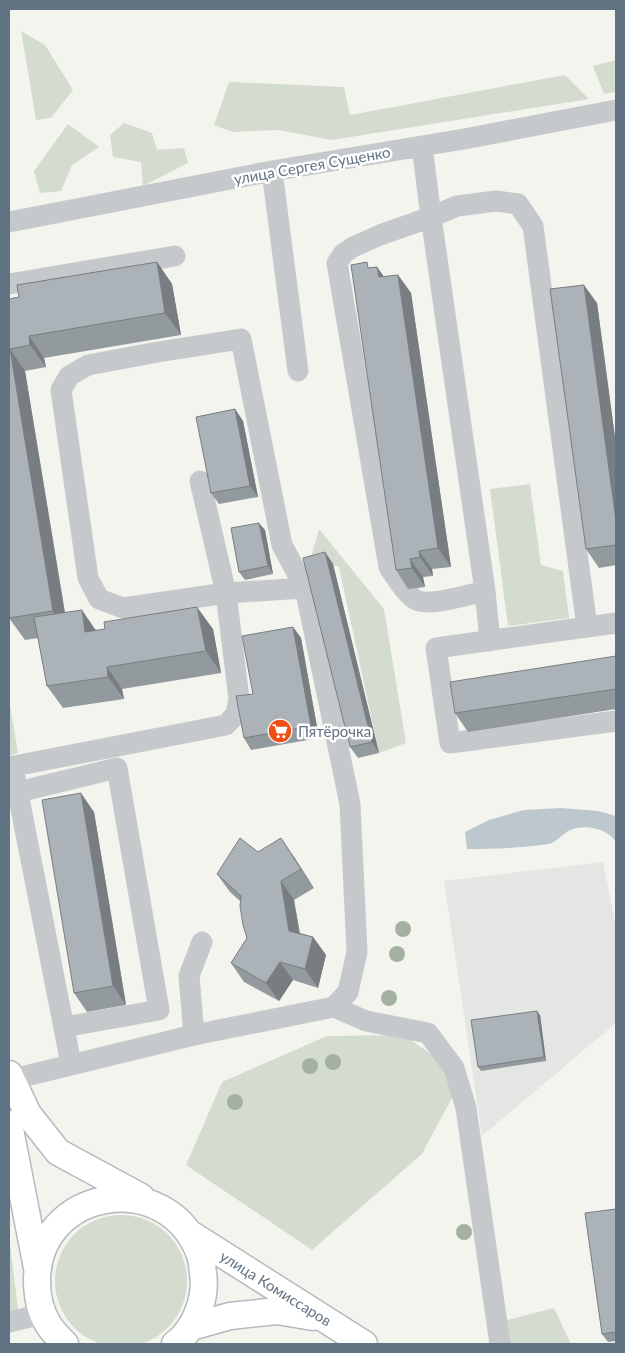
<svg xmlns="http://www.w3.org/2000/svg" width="625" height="1353" viewBox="0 0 625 1353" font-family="Lato,sans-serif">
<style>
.built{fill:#e4e6e3}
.green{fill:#d4dcd0}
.water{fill:#bcc8cd}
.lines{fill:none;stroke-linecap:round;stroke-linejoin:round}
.major-casing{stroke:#b6babe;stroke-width:29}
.minor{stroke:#c6c9cc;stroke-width:21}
.major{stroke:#fff;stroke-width:26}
.tree{fill:#a5b1a0}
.wall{fill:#939a9e}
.shaded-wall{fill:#787d81}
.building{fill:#abb3b8;stroke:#787d81}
.labels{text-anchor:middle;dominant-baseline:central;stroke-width:5;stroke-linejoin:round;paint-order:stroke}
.street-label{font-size:15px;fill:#617383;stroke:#fff}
.poi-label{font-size:15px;fill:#617383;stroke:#fff;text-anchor:start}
</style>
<rect width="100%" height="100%" fill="#f4f4ef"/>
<path class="built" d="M603,862L616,927V1023L482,1136L444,881Z"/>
<path class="green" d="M21,31L45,45L73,90L51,118L36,120Z
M616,60V92L604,94L593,66Z
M565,75L589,99L332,140L278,130L233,132L214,125L229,82L344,87L350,115Z
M124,123L152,133L157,150L184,148L188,163L143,186L141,162L113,157L110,135Z
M68,124L99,147L72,165L61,191L40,193L34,171Z
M530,484L541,565L563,571L569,618L508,626L490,489Z
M319,529L384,609L406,743L379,753L339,567L311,557Z
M9,700L18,753L9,756Z
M404,1035L442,1062L455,1092L422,1154L312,1250L186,1165L222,1082L327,1036Z
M55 1281a66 66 0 1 1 132 0a66 66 0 1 1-132 0Z
M9,1235L19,1317L9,1320Z
M554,1308L571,1344H496L495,1323Z"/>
<path class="water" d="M561,808L598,811L616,816V842C608,828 582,823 568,831C562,835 556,842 549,844C522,848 494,849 467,849L465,832L489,820L524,810Z"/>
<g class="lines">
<g class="major-casing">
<path id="major" d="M9,1074L28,1114L58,1152L141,1197
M9,1124L37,1268
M189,1233L364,1344
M191,1327L230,1316L277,1311L313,1317
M65,1344C59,1338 52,1331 48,1324C40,1311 37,1295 37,1280C38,1187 169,1167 200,1255C202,1260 202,1267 203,1273C207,1298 195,1329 175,1344"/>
</g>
<path class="minor" d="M422,146L431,217L485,591C468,594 426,609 413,598C403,590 396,578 389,567L337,263L343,254L353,247L380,235L431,217L457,206L496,201L518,204L533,226L587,627
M272,171L298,371
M9,222L272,171L464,139L616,110
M9,284L175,256
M200,481L226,593L305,588
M485,591L490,641
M616,623L436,648L450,743L616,721
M9,767L226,725L236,714L239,699L226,593L123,608L99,599L88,578L61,390L69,376L88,365L158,352L241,339L282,545L305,588L350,804L357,952L348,992L334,1007L194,1035
M15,778L71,1064
M18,792L117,768L159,1010L64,1027
M334,1007L366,1021L428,1033L454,1068L466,1108L500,1344
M9,1080L194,1035L189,976L202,942
M9,1322L43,1314"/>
<use href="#major" class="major"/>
</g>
<g class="tree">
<circle cx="403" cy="929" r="8"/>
<circle cx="397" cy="954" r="8"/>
<circle cx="389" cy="998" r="8"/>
<circle cx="333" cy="1062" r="8"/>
<circle cx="310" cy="1066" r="8"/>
<circle cx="235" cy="1102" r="8"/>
<circle cx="464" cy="1232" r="8"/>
</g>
<path class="wall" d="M157,262L172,284L181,335L44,358L46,367L25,371L65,612L96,630L213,629L221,673L122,689L124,699L63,708L47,686L38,638L25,640L9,618V299L19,297Z
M377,267L384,277L398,275L411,293L451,567L432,569L433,576L423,577L425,587L408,589L396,570L371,268Z
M597,303L616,445V565L599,568L586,549Z
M235,409L243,421L258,497L219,504L211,493Z
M265,530L273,574L245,580L239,572Z
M325,552L333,564L379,753L358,758L350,747Z
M293,627L301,638L319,738L251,750L244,738Z
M616,656V709L468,732L455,713Z
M94,812L126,1005L87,1012L74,993Z
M258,852L294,857L314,888L294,900L300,933L313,937L326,955L318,988L293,980L279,1001L244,982L231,963L247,938L241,902L230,892L217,874Z
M540,1015L546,1061L481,1071L478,1067Z
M616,1209V1341L608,1342L602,1334Z"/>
<path class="shaded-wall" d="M157,262L172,284L181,335L165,313Z
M377,267L390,285L379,277Z
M398,275L411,293L451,567L438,548Z
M584,285L597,303L616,445V521Z
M29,336L44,358L46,367L30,345Z
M10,349L25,371L68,633L53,611Z
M235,409L243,421L258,497L250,486Z
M259,523L265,530L273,574L268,566Z
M419,551L432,569L433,576L420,557Z
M325,552L333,564L379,753L372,742Z
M410,559L423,577L425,587L412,568Z
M197,607L213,629L221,673L206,651Z
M82,610L97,632H85Z
M293,627L301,638L319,738L311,726Z
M107,667L122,689L124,699L108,677Z
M81,793L94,812L126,1005L113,986Z
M281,838L294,857L314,888L301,869Z
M281,881L294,900L302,949L289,931Z
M313,937L326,955L318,988L305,969Z
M280,962L293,980L279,1001L266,983Z
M537,1011L540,1015L546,1061L544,1057Z"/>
<path class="building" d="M157,262L165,313L29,336L30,345L10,349L53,611L9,618V299L19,297L17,285Z
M367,262L368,268L377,267L379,277L398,275L438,548L419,551L420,557L410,559L412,568L396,570L351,265Z
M584,285L616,521V545L586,549L550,289Z
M235,409L250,486L211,493L196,417Z
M259,523L268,566L239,572L231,528Z
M325,552L372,742L350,747L303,558Z
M197,607L206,651L107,667L108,677L47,686L34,617L82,610L85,632L105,629L104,622Z
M293,627L311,726L244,738L236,696L253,694L242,636Z
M616,656V689L455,713L450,682Z
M81,793L113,986L74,993L42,800Z
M240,838L258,852L281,838L301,869L281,881L289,931L313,937L305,969L280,962L266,983L231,963L247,938L243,925L240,906L241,896L217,874Z
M537,1011L544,1057L478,1067L471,1020Z
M616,1209V1332L602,1334L585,1213Z"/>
<defs>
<g id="supermarket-disc" transform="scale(1.25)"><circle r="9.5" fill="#ef4e15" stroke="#fff"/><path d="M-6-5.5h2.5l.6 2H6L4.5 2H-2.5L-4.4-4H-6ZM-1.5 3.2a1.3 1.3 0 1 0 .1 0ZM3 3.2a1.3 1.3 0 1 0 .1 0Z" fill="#fff"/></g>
</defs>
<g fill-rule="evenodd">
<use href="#supermarket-disc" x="280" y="731"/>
</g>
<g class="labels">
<g class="street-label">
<text transform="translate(312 165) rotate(-10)">улица Сергея Сущенко</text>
<text transform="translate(276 1288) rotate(32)">улица Комиссаров</text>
</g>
<g class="poi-label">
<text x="298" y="731">Пятёрочка</text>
</g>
</g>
<rect width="625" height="1353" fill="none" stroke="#617383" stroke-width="20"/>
</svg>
